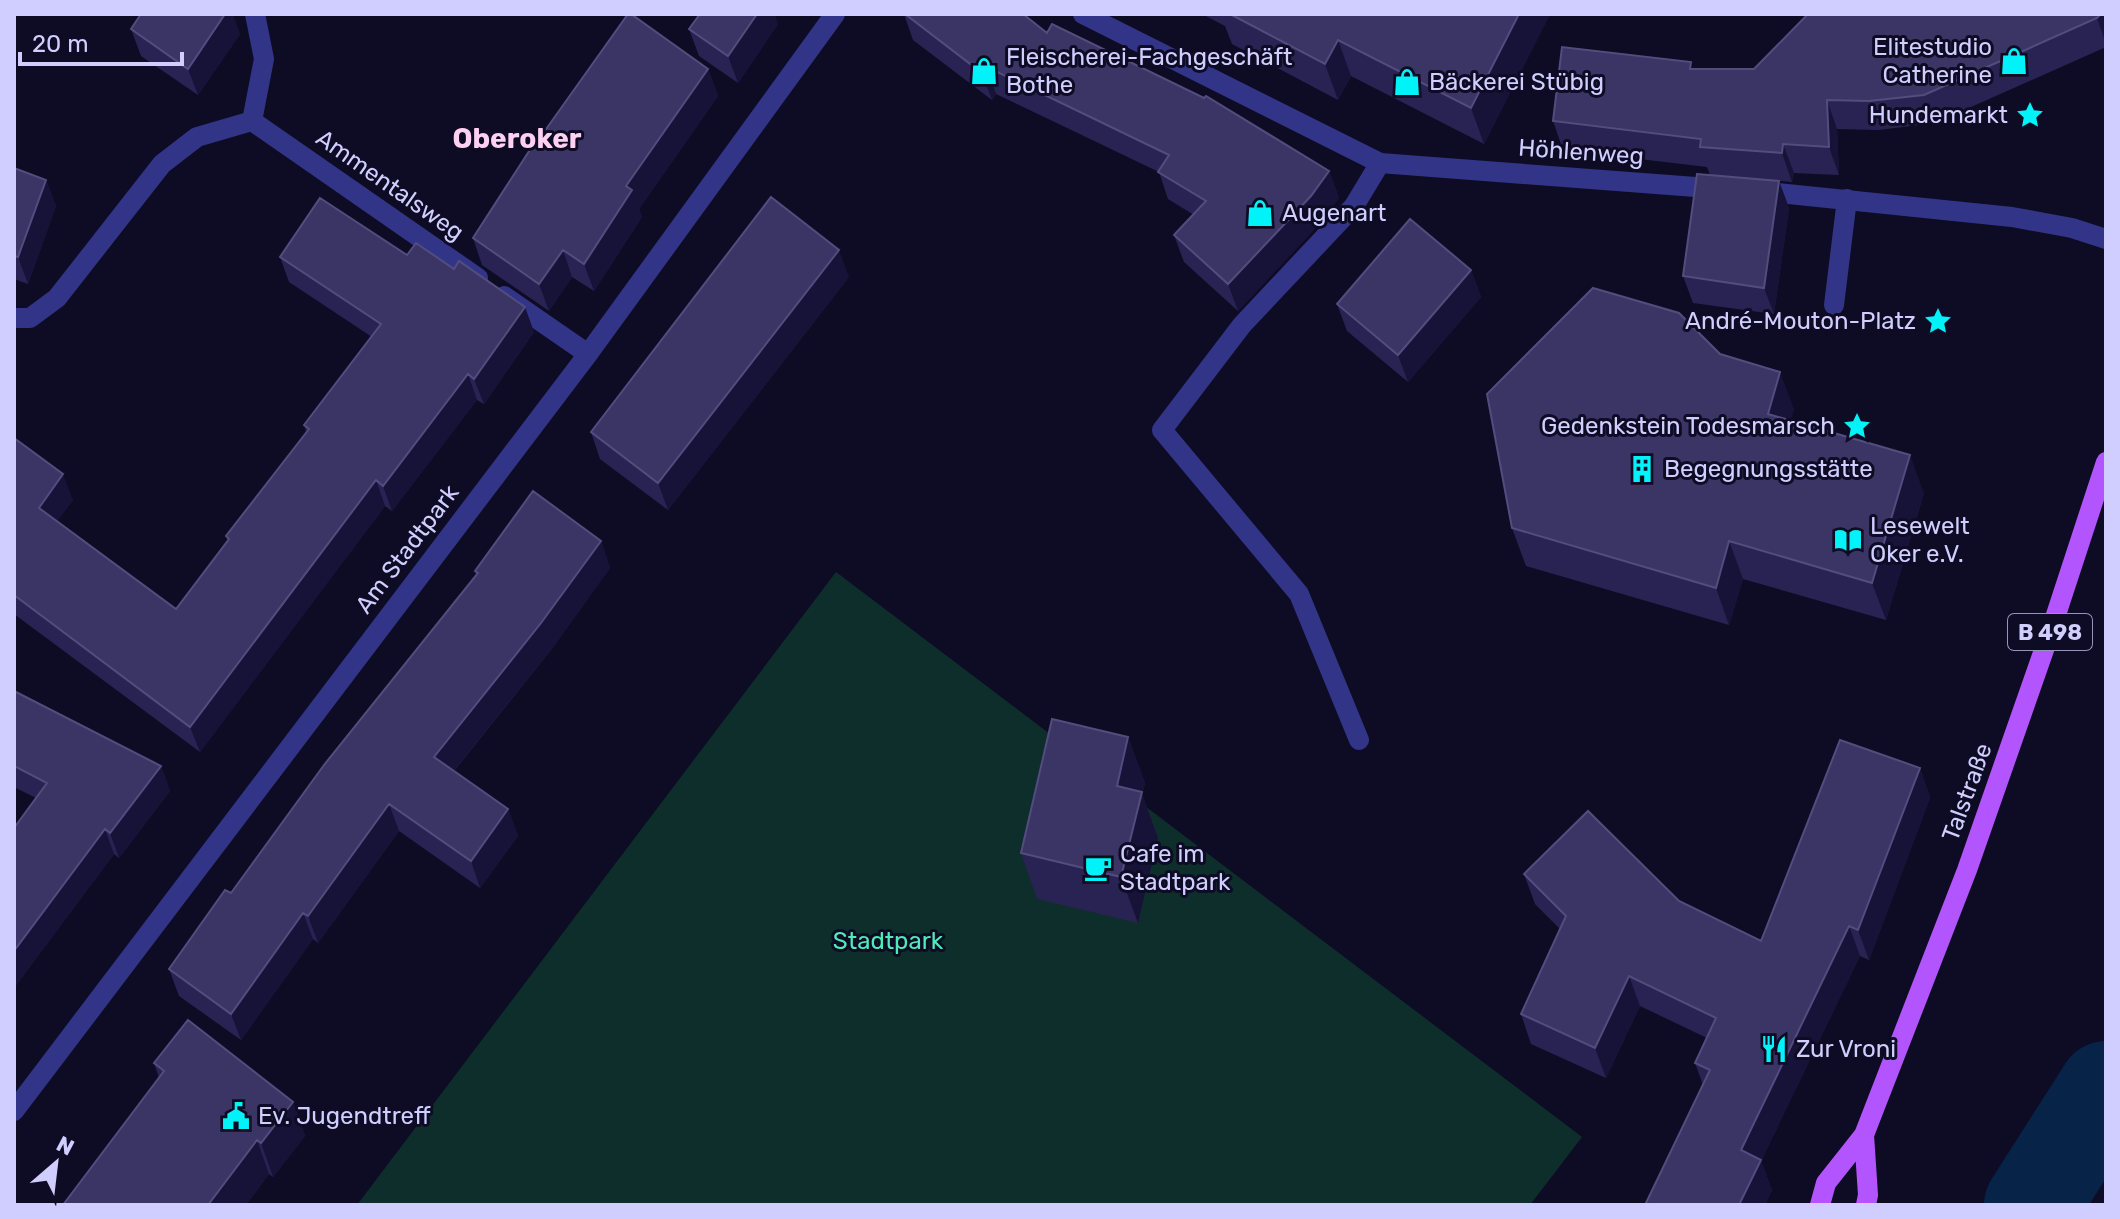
<svg xmlns="http://www.w3.org/2000/svg" width="2120" height="1219" viewBox="0 0 2120 1219" font-family="Rubik,sans-serif">
<style>
.green{fill:#0e2e2b}
.lines{fill:none;stroke-linecap:round;stroke-linejoin:round}
.river{stroke:#072348;stroke-width:96}
.lane{stroke:#323587;stroke-width:20}
.street{stroke:#323587;stroke-width:20}
.primary{stroke:#b355ff;stroke-width:20}
.wall{fill:#292353}
.shaded-wall{fill:#161238}
.building{fill:#3b3565;stroke:#524d7e;stroke-width:2}
.labels{text-anchor:middle;dominant-baseline:central;stroke-width:6;stroke-linejoin:round;paint-order:stroke}
.shield{fill:#0e0c24;stroke:#9694bd;stroke-width:2}
.shield-label{font-size:22px;font-weight:bold;fill:#d0ceff}
.poi-label{font-size:24px;fill:#d0ceff;stroke:#0e0c24;text-anchor:start}
.street-label{font-size:24px;fill:#d0ceff;stroke:#0e0c24}
.park-label{font-size:24px;fill:#4feab8;stroke:#0e0c24}
.quarter-label{font-size:28px;font-weight:bold;fill:#ffd0f1;stroke:#0e0c24}
</style>
<rect width="100%" height="100%" fill="#0e0c24"/>
<path class="green" d="M836,572L1582,1137L1530,1205H357Z"/>
<g class="lines">
<path class="river" d="M2032,1205L2106,1089"/>
<path class="lane" d="M1834,305L1847,199
M1359,740L1299,594L1162,430L1242,325L1354,206L1380,163"/>
<path class="street" d="M255,14L264,59L252,121L478,278
M1083,14L1380,163L1722,189
M1758,191L2012,217L2072,228L2106,239
M504,296L588,354
M14,318H30L57,298L162,164L197,137L252,121
M14,1111L588,354L835,14"/>
<path class="primary" d="M1864,1135L1868,1195L1866,1205
M1820,1205L1826,1183L1864,1135L1967,870L2052,627L2106,462"/>
</g>
<path class="wall" d="M904,14L1047,33L1329,171L1339,198L1320,223L1238,311L1184,262L1174,235L1194,215L1168,199L1159,172L996,94L992,100L913,40Z
M1202,14H1550L1484,144L1351,76L1338,100L1232,44L1225,26Z
M2106,14V47L1935,123L1879,130L1837,129L1839,175L1794,173L1792,182L1710,175L1707,167L1563,150L1553,121L1694,69H1754Z
M778,24L738,83L699,56L689,29Z
M131,29L240,34L198,95L141,56Z
M708,69L718,96L639,209L642,217L594,291L572,277L549,311L482,265L473,238L544,132Z
M14,168L46,180L56,206L28,284L14,279Z
M1779,181L1789,208L1774,314L1693,303L1683,276Z
M407,255L534,332L484,404L477,400L392,511L385,506L200,752L14,614V438L73,500L57,521L176,609L228,541L226,536L306,432L304,425L372,337L289,282L280,257Z
M1471,270L1481,297L1408,382L1347,331L1337,304Z
M849,277L668,510L600,459L591,432Z
M1720,354L1794,409L1790,421L1924,493L1886,620L1743,579L1729,625L1526,566L1512,528Z
M601,541L610,568L551,650L454,771L508,809L518,836L480,888L399,831L318,943L313,939L241,1040L179,996L169,969L231,893L476,575L475,571Z
M14,691L161,766L170,791L119,858L114,854L14,988V828L36,798L14,787Z
M1128,737L1145,783L1142,794L1158,838L1138,923L1037,899L1021,853Z
M1920,768L1930,798L1869,960L1860,956L1761,1161L1772,1190L1765,1205H1645L1703,1085L1695,1063L1707,1038L1640,1006L1606,1078L1531,1044L1521,1014L1560,929L1535,904L1524,874L1679,901L1761,941Z
M154,1063L293,1102L305,1136L273,1177L269,1174L246,1205H63L159,1078Z"/>
<path class="shaded-wall" d="M225,14H233L240,34L198,95L188,69Z
M757,14H775L778,24L738,83L728,56Z
M1519,14H1550L1484,144L1471,108Z
M2101,14H2106V44L2097,18Z
M1338,40L1351,76L1338,100L1325,64Z
M987,67L996,94L992,100L982,73Z
M708,69L718,96L639,209L642,217L594,291L584,264L626,186Z
M1827,100L1837,129L1839,175L1829,147Z
M1783,144L1794,173L1792,182L1782,153Z
M1329,171L1339,198L1320,223L1238,311L1228,284Z
M46,180L56,206L28,284L18,257Z
M1779,181L1789,208L1774,314L1764,288Z
M563,250L572,277L549,311L539,284Z
M839,250L849,277L668,510L658,483Z
M1471,270L1481,297L1408,382L1398,355Z
M525,307L534,332L484,404L474,379Z
M1780,372L1794,409L1781,452L1768,414Z
M468,374L477,400L392,511L383,486Z
M1910,455L1924,493L1886,620L1872,583Z
M63,474L73,500L48,533L39,508Z
M376,480L385,506L200,752L190,727Z
M601,541L610,568L551,650L443,784L434,757Z
M1729,541L1743,579L1729,625L1716,588Z
M1128,737L1145,783L1142,794L1158,838L1138,923L1121,877L1117,786Z
M161,766L170,791L119,858L110,833Z
M1920,768L1930,798L1869,960L1858,930Z
M389,804L399,831L318,943L308,916Z
M508,809L518,836L480,888L471,861Z
M105,829L114,854L14,988V951Z
M303,913L313,939L241,1040L231,1014Z
M1849,926L1860,956L1761,1161L1772,1190L1765,1205H1739L1741,1150Z
M1629,976L1640,1006L1606,1078L1595,1048Z
M293,1102L305,1136L273,1177L261,1143Z
M257,1140L269,1174L246,1205H208Z"/>
<path class="building" d="M141,14H225L188,69L131,29Z
M628,14H631L708,69L626,186L632,190L584,264L563,250L539,284L473,238L542,131L544,132Z
M700,14H757L728,56L689,29Z
M905,14H1023L1047,33L1052,24L1204,98L1206,96L1329,171L1311,196L1228,284L1174,235L1206,201L1158,172L1169,155L987,67L982,73Z
M1230,14H1519L1471,108L1338,40L1325,64Z
M1808,14H2101L2097,18L1924,95L1869,101L1827,100L1829,147L1783,144L1782,153L1700,147L1701,139L1553,121L1562,47L1691,62L1690,69H1754Z
M14,168L46,180L18,257L14,256Z
M1697,174L1779,181L1764,288L1683,276Z
M771,197L839,250L658,483L591,432Z
M320,198L407,255L416,243L454,269L459,261L525,307L474,379L468,374L383,486L376,480L190,727L14,595V438L63,474L39,508L176,609L229,539L226,536L309,429L304,425L381,324L280,257Z
M1410,219L1471,270L1398,355L1337,304Z
M1593,288L1679,313L1720,354L1780,372L1768,414L1910,455L1872,583L1729,541L1716,588L1512,528L1487,394Z
M533,491L601,541L541,623L434,757L508,809L471,861L389,804L308,916L303,913L231,1014L169,969L225,890L231,893L324,765L478,573L475,571Z
M14,691L161,766L110,833L105,829L14,951V828L47,783L14,766Z
M1052,719L1128,737L1117,786L1142,792L1121,877L1021,853Z
M1840,740L1920,768L1858,930L1849,926L1741,1150L1761,1160L1739,1205H1645L1710,1070L1695,1063L1716,1018L1629,976L1595,1048L1521,1014L1566,916L1524,874L1588,811L1679,901L1761,941Z
M188,1020L293,1102L261,1143L257,1140L208,1205H63L164,1071L154,1063Z"/>
<defs>
<g id="shop-bare" transform="scale(2.16)"><path d="M-5-2.5h2.3a2.7 3.5 0 0 1 5.4 0H5L5.5 6h-11ZM-1.5-2.5h3a1.5 2.3 0 0 0-3 0Z" fill="#00f3f9" stroke="#0e0c24" stroke-width="2.5" paint-order="stroke"/></g>
<g id="sight-bare" transform="scale(2.16)"><path d="M0-6L1.8-2.2L6-1.7L2.9 1.2L3.7 5.4L0 3.3L-3.7 5.4L-2.9 1.2L-6-1.7L-1.8-2.2Z" fill="#00f3f9" stroke="#0e0c24" stroke-width="2.5" paint-order="stroke"/></g>
<g id="building-bare" transform="scale(2.16)"><path d="M-4-6H4V6H1V3H-1V6H-4ZM-2.5-4.3h1.7v1.8h-1.7ZM.8-4.3h1.7v1.8H.8ZM-2.5-1h1.7V.8h-1.7ZM.8-1h1.7V.8H.8Z" fill="#00f3f9" stroke="#0e0c24" stroke-width="2.5" paint-order="stroke"/></g>
<g id="library-bare" transform="scale(2.16)"><path d="M-6-4Q-3-5.5-.7-3.5V5Q-3 3-6 4ZM6-4Q3-5.5 .7-3.5V5Q3 3 6 4Z" fill="#00f3f9" stroke="#0e0c24" stroke-width="2.5" paint-order="stroke"/></g>
<g id="cafe-bare" transform="scale(2.16)"><path d="M-5.5-4.5H6V0H3Q3 3.5 0 3.5H-2.5Q-5.5 3.5-5.5 0ZM3-3.2v2h1.7v-2ZM-6 4.5H4V6H-6Z" fill="#00f3f9" stroke="#0e0c24" stroke-width="2.5" paint-order="stroke"/></g>
<g id="restaurant-bare" transform="scale(2.16)"><path d="M-5-6h1v4h1v-4h1v4h1v-4h1v5L-1.5 .5V6h-2V.5L-5-1ZM5-6V6H3V1.5H1.5Q1.5-4 5-6Z" fill="#00f3f9" stroke="#0e0c24" stroke-width="2.5" paint-order="stroke"/></g>
<g id="civic-bare" transform="scale(2.16)"><path d="M-.6-6.5H3V-4.5H.6V-3L4-1V1h2V6H-6V1h2V-1L-.6-3ZM-1.2 2.5V6h2.4V2.5Z" fill="#00f3f9" stroke="#0e0c24" stroke-width="2.5" paint-order="stroke"/></g>
</defs>
<g fill-rule="evenodd">
<use href="#shop-bare" x="2014" y="61"/>
<use href="#shop-bare" x="984" y="71"/>
<use href="#shop-bare" x="1407" y="82"/>
<use href="#sight-bare" x="2030" y="115"/>
<use href="#shop-bare" x="1260" y="213"/>
<use href="#sight-bare" x="1938" y="321"/>
<use href="#sight-bare" x="1857" y="426"/>
<use href="#building-bare" x="1642" y="469"/>
<use href="#library-bare" x="1848" y="540"/>
<use href="#cafe-bare" x="1098" y="868"/>
<use href="#restaurant-bare" x="1774" y="1049"/>
<use href="#civic-bare" x="236" y="1116"/>
</g>
<g class="labels">
<rect class="shield" x="2008" y="614" width="84" height="36" rx="6"/>
<g class="shield-label">
<text x="2050" y="632">B 498</text>
</g>
<g class="poi-label">
<text x="1992" y="47" text-anchor="end">Elitestudio<tspan x="1992" dy="28">Catherine</tspan></text>
<text x="1006" y="57">Fleischerei-Fachgeschäft<tspan x="1006" dy="28">Bothe</tspan></text>
<text x="1429" y="82">Bäckerei Stübig</text>
<text x="2008" y="115" text-anchor="end">Hundemarkt</text>
<text x="1282" y="213">Augenart</text>
<text x="1916" y="321" text-anchor="end">André-Mouton-Platz</text>
<text x="1835" y="426" text-anchor="end">Gedenkstein Todesmarsch</text>
<text x="1664" y="469">Begegnungsstätte</text>
<text x="1870" y="526">Lesewelt<tspan x="1870" dy="28">Oker e.V.</tspan></text>
<text x="1120" y="854">Cafe im<tspan x="1120" dy="28">Stadtpark</tspan></text>
<text x="1796" y="1049">Zur Vroni</text>
<text x="258" y="1116">Ev. Jugendtreff</text>
</g>
<g class="street-label">
<text transform="translate(1581 152) rotate(4)">Höhlenweg</text>
<text transform="translate(390 185) rotate(35)">Ammentalsweg</text>
<text transform="translate(407 549) rotate(-53)">Am Stadtpark</text>
<text transform="translate(1967 792) rotate(-70)">Talstraße</text>
</g>
<g class="park-label">
<text x="888" y="941">Stadtpark</text>
</g>
<g class="quarter-label">
<text x="517" y="138">Oberoker</text>
</g>
</g>
<rect width="2120" height="1219" fill="none" stroke="#d0ceff" stroke-width="32"/>
<g transform="translate(56 1163) rotate(28)" stroke="#0e0c24" stroke-width="6" paint-order="stroke">
<path d="M0-6L14 30L0 20L-14 30Z" fill="#d0ceff"/>
<text y="-12" font-size="22" font-weight="bold" text-anchor="middle" fill="#d0ceff">N</text>
</g>
<path d="M20 52v12h162v-12" fill="none" stroke="#d0ceff" stroke-width="4"/>
<text x="32" y="52" font-size="24" fill="#d0ceff" stroke="#0e0c24" stroke-width="6" paint-order="stroke">20 m</text>
</svg>
